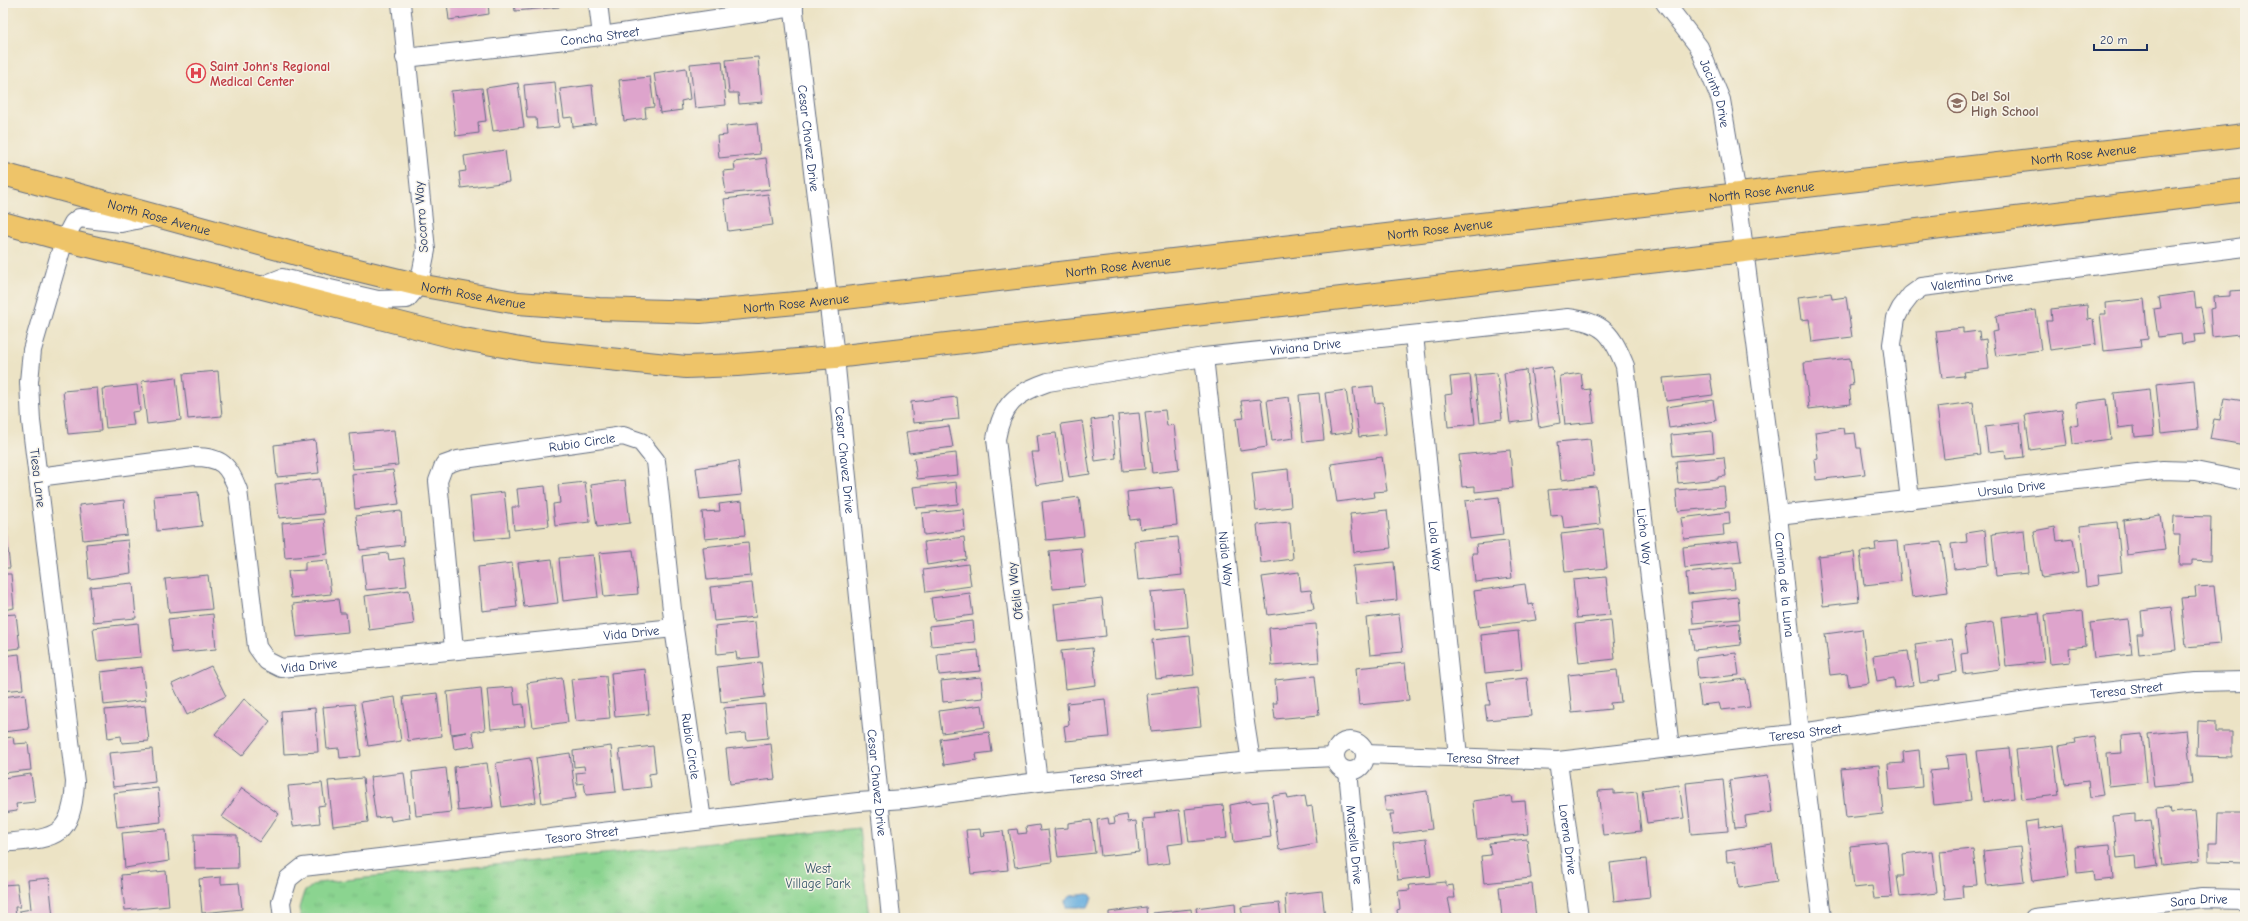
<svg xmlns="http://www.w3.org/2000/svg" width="2248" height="921" viewBox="0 0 2248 921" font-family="'Comic Neue',sans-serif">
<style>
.grass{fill:url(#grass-tufts);stroke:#538277}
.water{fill:#67aede;stroke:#416e9e}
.building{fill:#dea4cc}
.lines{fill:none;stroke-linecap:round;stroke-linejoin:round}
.minor-casing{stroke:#646e82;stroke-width:20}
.major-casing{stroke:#646e82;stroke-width:24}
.minor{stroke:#fff;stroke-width:18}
.major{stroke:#eec469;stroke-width:22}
.labels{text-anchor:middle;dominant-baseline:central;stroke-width:3;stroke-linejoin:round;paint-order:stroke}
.street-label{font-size:13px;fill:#1b2f5e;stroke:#f7f3e8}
.health-label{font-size:13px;font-weight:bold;fill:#be3a42;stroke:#f7f3e8;text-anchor:start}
.education-label{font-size:13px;font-weight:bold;fill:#785e54;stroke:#f7f3e8;text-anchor:start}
.park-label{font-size:13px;fill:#37586a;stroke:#f7f3e8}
</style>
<defs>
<pattern id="grass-tufts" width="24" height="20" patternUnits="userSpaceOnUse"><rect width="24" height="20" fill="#8bd490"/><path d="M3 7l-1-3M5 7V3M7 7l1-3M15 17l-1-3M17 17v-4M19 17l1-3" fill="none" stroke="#77b67f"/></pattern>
</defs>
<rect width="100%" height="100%" fill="#f7f3e8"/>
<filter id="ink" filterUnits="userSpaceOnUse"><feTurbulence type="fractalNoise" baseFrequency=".025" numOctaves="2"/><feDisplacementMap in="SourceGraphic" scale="8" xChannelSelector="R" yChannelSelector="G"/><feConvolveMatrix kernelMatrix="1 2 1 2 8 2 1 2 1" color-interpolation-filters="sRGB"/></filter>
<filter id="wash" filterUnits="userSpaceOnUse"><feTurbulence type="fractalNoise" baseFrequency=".012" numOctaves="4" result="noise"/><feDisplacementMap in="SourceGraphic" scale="16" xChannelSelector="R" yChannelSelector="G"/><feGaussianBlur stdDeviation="0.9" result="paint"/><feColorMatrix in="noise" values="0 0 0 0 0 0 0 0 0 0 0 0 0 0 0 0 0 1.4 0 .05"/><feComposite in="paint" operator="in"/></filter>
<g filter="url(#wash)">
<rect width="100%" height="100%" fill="#ece3c5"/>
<path class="grass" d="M859,828L869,918H301L299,908L304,892L317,883Z"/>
<path class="water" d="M1088,894L1091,895L1092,898L1088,907H1066L1065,901L1071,896Z"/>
<g id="blocks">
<path class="building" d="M447,3H488L489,14L449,20Z
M514,3H559V7L515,11Z
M758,57L762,102L739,104L738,93H729L726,60Z
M722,61L726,105L695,108L690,64Z
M686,68L690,99L681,101L682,110L660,113L654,73Z
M650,77L654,107L645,108L646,118L624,121L619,80Z
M555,82L559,127L537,129L536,118H527L524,85Z
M518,83L524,127L493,131L486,88Z
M592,85L596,124L573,127L572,117L564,118L560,89Z
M482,88L486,121L478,122L479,133L456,136L451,91Z
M757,123L760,154L719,158L717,136L727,135L726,126Z
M505,150L509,182L461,188L459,172L466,171L464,156Z
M766,158L770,189L726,194L723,171L735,170L734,162Z
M768,194L773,225L728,231L724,199Z
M2245,290V337H2240L2239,334L2212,337L2210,309L2215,308L2214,297L2230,296V291Z
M2194,292L2196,308L2201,307L2205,334L2194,335L2195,342L2182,344L2181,334L2158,337L2154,309L2161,308L2159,297Z
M1831,293L1832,299L1846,297L1852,337L1812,342L1809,319L1801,320L1798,297Z
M2144,299L2148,339L2140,340L2141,347L2104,351L2100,314H2106L2105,303Z
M2087,305L2088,320L2093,319L2096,344L2050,350L2046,321H2052L2051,309Z
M2036,310L2041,350L1996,356L1992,332L1998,331L1996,316Z
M1963,328V333L1979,331L1980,340L1986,339L1989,369L1963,372L1964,376L1942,378L1936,331Z
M1850,358L1853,385L1849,386L1851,404L1809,409L1804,363Z
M1552,367L1560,423L1539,427L1531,370Z
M1526,370L1532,420L1510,423L1504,373Z
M218,371L222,416L188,419L183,374Z
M1497,373L1502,419L1480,422L1475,375Z
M1581,373L1583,390L1590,389L1594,422L1565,425L1560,376Z
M1710,374L1713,395L1666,401L1663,378Z
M1470,375L1475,424L1448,427L1445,395L1452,394L1450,377Z
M176,377L181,420L147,424L142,381Z
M2194,380L2198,429L2161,433L2156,384Z
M137,385L140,411L132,412L134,425L106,428L102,389Z
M1373,386L1375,403L1383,402L1386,434L1359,437L1353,388Z
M97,388L101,431L68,434L63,391Z
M2150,389L2154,435L2135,437L2134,426L2118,428L2114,393Z
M1346,390L1352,432L1331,435L1325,393Z
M1319,393L1324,440L1303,442L1299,395Z
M957,397L959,419L913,423L911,402Z
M1289,397L1294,438L1272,441L1267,400Z
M2224,398L2245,401V445L2210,439L2214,419L2220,420Z
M1261,399L1267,447L1240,451L1236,419L1244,418L1241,401Z
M2106,399L2111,439L2073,444L2071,426L2078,424L2076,403Z
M1713,400L1716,421L1669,428L1666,407Z
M1973,402L1980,454L1944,459L1937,407Z
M1165,410L1167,426L1174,425L1179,470L1152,473L1145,412Z
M2062,410L2067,445L2030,450L2025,415Z
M1139,413L1145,469L1123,471L1118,415Z
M1112,417L1116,458L1095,461L1091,420Z
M1082,421L1090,474L1069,477L1061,424Z
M2020,423L2024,457L2006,459L2005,450L1988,452L1985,427Z
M949,426L953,447L909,453L906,432Z
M1843,428L1844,434L1855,433L1857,448H1861L1865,474L1816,480L1814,459L1818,458L1815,432Z
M394,430L398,465L353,469L349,434Z
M1712,431L1714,452L1673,456L1671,435Z
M1056,433L1063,481L1036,485L1031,452H1039L1037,435Z
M1590,439L1594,476L1561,480L1557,442Z
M315,440L319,473L277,477L274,445Z
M1510,450L1513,488L1475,492V486L1462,487L1459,455Z
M956,453L958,475L917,479L914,458Z
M1382,457L1387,491L1374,492L1375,497L1337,502L1331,464Z
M1724,457L1726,476L1718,477V479L1678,483L1676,461Z
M738,461L742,495L700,499L696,468Z
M1288,469L1291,507L1256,511L1252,473Z
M393,470L399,504L355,509L352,474Z
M320,479L324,514L279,518L275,484Z
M625,480L630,523L597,527L591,485Z
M585,482L590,522L555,526L553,504L560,503L558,485Z
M956,482L958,504L916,508L913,487Z
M545,486L549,526L514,530L512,507H519L517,489Z
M1596,486L1600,524L1564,528L1562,515L1551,516L1548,490Z
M1724,486L1726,507L1678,511L1676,490Z
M1173,487L1177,525L1140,529L1139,519L1130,520L1127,492Z
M198,492L202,526L157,531L154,496Z
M504,492L509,537L474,540L470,496Z
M1079,497L1084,536L1046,540L1042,502Z
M1499,497L1503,535L1470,539L1465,501Z
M124,500L127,535L83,540L79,505Z
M742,501L745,535L705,539L702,512L720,511L719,504Z
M3,507L6,528H3Z
M963,509L965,530L924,535L922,513Z
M1387,510L1391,548L1354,552L1350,514Z
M401,511L404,545L360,550L356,516Z
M1729,512L1730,524L1723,525L1724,535L1684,539L1681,518Z
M2160,515L2165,550L2127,555L2123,520Z
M2174,516L2211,517L2210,561L2192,560V565H2179L2180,535H2173Z
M324,519L328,554L285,558L282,523Z
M1290,522L1293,559L1261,563L1257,525Z
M2117,522L2122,572L2098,575L2099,585L2086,587L2080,526Z
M2055,527L2057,541L2073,539L2078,572L2042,578L2034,531Z
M1603,529L1607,568L1565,572L1561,534Z
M1985,530L1988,565L1954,569L1951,544L1967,542L1966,533Z
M2024,530L2028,573L1996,576L1992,534Z
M6,533L10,568H3V534Z
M964,537L966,559L927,565L924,542Z
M1178,537L1182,575L1138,580L1134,541Z
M128,540L131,573L89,579L86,544Z
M1508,541L1512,578L1475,582L1472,553H1477L1476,544Z
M1738,541L1741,562L1685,568L1683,547Z
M1897,541L1901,581L1864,585L1860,552L1876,550L1875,543Z
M748,542L751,576L707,580L703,547Z
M1941,542L1948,592L1912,597L1905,546Z
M1081,548L1085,586L1053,589L1049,551Z
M633,550L638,594L604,597L599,553Z
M1854,552L1859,602L1823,606L1818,556Z
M388,553L389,560L404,558L407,586L366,590L362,556Z
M593,555L598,597L563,601L559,558Z
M552,559L558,603L524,607L518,563Z
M327,560L331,594L291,598L288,571L305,570V562Z
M1394,562L1397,600L1357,604L1353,566Z
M512,563L517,607L482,611L478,567Z
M968,564L971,586L926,592L923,570Z
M1733,568L1735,589L1688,594L1686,573Z
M1299,572L1301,591L1311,590L1314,609L1268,615L1262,577Z
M3,574H11L14,608L3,610Z
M208,575L212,609L169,613L165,579Z
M1606,577L1610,615L1577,618L1573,580Z
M133,583L136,618L93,622L90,587Z
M752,583L756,617L714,621L710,587Z
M1525,584L1528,605L1533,604L1536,620L1479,627L1474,591Z
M2214,586L2220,644L2186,647L2181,598L2196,597L2195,587Z
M1184,589L1188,627L1155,630L1151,592Z
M409,590L414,624L369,630L365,596Z
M970,593L973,615L934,620L931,598Z
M1738,597L1740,619L1693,623L1691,602Z
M1102,598L1106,636L1058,641L1054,604Z
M338,599L340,613H346L348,632L297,637L293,604Z
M2171,607L2176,650L2139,654L2137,634H2143L2141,611Z
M2083,611L2086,646L2069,648L2070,662L2050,664L2045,615Z
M2039,613L2044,662L2006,666L2001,617Z
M16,614L20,648L3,650V615Z
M213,614L216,649L172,653L168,619Z
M1399,614L1403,652L1370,655L1366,618Z
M2128,619L2132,654L2094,658L2090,623Z
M1611,620L1615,659L1579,663L1575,624Z
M973,621L975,642L931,646L929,626Z
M755,622L759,657L737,659L736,652L717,654L715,626Z
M1993,622L2000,669L1963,674L1961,654L1968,653L1964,626Z
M138,623L141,657L97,661L93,628Z
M1739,623L1741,645L1694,650L1691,629Z
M1316,624L1319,662L1272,666L1269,628Z
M1862,629L1869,683L1849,686L1847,673L1830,675L1825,634Z
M1518,631L1522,669L1485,673L1481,635Z
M1190,636L1194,675L1156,679L1152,640Z
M1952,639L1957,672L1939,675L1940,680L1920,683L1915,644Z
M1092,648L1096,685L1065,689L1061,651Z
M978,650L980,671L939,675L937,654Z
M1908,651L1913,685L1895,688L1894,678L1877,681L1873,656Z
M1736,653L1739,675L1698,679L1696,658Z
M19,654L23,689L3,691V656Z
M761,662L765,697L721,702L717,667Z
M1405,663L1409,700L1359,705L1356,668Z
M211,666L226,696L187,715L172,684Z
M142,667L146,700L104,705L101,672Z
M645,669L649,714L615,717L611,673Z
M1617,670L1621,702L1610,703L1611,709L1572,713L1568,675Z
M606,676L610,718L576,721L571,679Z
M1315,676L1319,715L1275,719L1273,703H1277L1275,680Z
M981,677L983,698L943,702L941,681Z
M562,678L568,722L533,727L527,683Z
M1527,678L1531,716L1487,720L1485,705H1490L1487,682Z
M1746,679L1750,707L1721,710L1719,703L1701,705L1698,685Z
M513,687L515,705L523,704L525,726L491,729L487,689Z
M481,688L485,730L472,732L475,746L454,749L452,735L467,732L451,734L447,692Z
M1197,688L1201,726L1151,731L1147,694Z
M437,693L442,736L408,741L403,697Z
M25,694L29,729L3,732V697Z
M395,697L401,741L368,746L361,702Z
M244,699L270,721L242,756L215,734Z
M1105,699L1109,737L1066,741L1064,726L1069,725L1067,703Z
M355,704L361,756L340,758L339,748L327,749L323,707Z
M765,704L768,738L747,740L746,733L727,735L724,708Z
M982,705L985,727L942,733L939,711Z
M145,706L149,741L122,743L121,736L108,738L105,710Z
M315,708L318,752L284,754L281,711Z
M2198,721L2216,722V732H2232V757L2197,756Z
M2186,730L2192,783L2154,787L2148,734Z
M989,732L992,752L976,754L977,760L944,765L940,739Z
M2142,734L2147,782L2109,786L2106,754L2122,753L2121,736Z
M2094,736L2103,795L2090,797L2088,781L2065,784L2059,746L2076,743L2075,739Z
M13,737L14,744L28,743L31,770L3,773V738Z
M771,744L775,779L730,784L726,749Z
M611,746L616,792L586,795L584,783L577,784L576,773L585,772L584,766L574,767L573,751Z
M653,746L656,773L649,774L651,787L624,790L619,750Z
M2053,746L2059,795L2022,799L2016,750Z
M2009,748L2014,798L1983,802L1977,751Z
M152,749L155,782L113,787L109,753Z
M1919,750L1922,787L1890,790L1888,764L1904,763L1903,752Z
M570,753L576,798L542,803L536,758Z
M1966,754L1971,801L1934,805L1930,771L1948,769L1946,756Z
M530,758L536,802L502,807L496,763Z
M487,763L493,807L458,811L454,767Z
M1879,765L1883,814L1846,818L1841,769Z
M446,768L451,812L416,816L412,772Z
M404,773L410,818L391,821L390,816L376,818L370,777Z
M31,774L35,802L16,804L17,811L3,813V778Z
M1767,775L1772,812L1745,816L1746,827L1735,828L1729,780Z
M363,778L368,822L333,826L328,781Z
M1723,779L1728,831L1691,834L1686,783Z
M322,783L325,805L318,806L320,823L293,826L288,786Z
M1679,785L1684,818L1647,823L1642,790Z
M158,788L161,822L117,827L113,793Z
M242,788L279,814L259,842L222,817Z
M1614,790V794L1637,792L1641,831L1603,835L1598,791Z
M1427,791L1432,829L1393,834L1390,814H1394V811H1386L1384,797Z
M1287,794L1288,799L1305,796L1307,807L1312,806L1317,843L1279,850L1272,796Z
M1511,796L1512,802L1525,801L1528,834L1477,839L1473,801Z
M1250,801V803L1267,801L1271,837L1234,842L1230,805Z
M1223,805L1227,838L1189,842L1185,809Z
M2170,807L2171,813L2195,811L2200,861L2162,865L2156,808Z
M1179,810L1183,843L1167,845L1170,863L1147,866L1143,819L1155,818L1154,813Z
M2218,813H2245V862L2209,861V843H2217Z
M2135,814V822L2151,820L2157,866L2136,869L2135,856L2117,858L2113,816Z
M1127,815L1128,822L1136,821L1139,852L1101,856L1097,820L1108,818L1109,824L1115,823L1114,817Z
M1091,820L1095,853L1058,857L1054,829L1068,828V823Z
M2038,820L2039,829L2062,825L2069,876L2033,881L2025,822Z
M1039,825L1040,831L1048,830L1052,862L1015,867L1009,830L1017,829L1018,834L1027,833L1026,827Z
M166,829L169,861L125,868L122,833Z
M980,829L981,837L985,836L984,833L1003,831L1008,870L971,874L966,830Z
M194,834L237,835L238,868L195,869Z
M1426,839L1431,876L1398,880L1393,843Z
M1527,839L1531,878L1484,883L1481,856L1491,855L1489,843Z
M1887,842L1892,897L1874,898L1872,886L1854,888L1850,846Z
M1772,844L1777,882L1739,888L1736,861L1727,862L1726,851Z
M2110,844L2113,879L2095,881L2094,871L2077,873L2075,847Z
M2020,847L2024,882L1987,886L1983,851Z
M1973,849L1977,885L1962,886L1963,897L1945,899L1940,852Z
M1932,851L1937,893L1900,897L1897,876H1904L1902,854Z
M1646,859L1650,897L1614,901L1610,863Z
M166,871L169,906L125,910L121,875Z
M221,877V884L239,883L242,909L202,913L199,879Z
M49,878L53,918H20V911L31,909L28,880Z
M1446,882V886L1453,885L1455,898H1448L1452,918H1398L1397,910L1400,909L1398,891L1410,890L1409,885Z
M17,884L20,907H15L16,918H3V885Z
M1532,884L1536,918H1502L1499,887Z
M1322,891L1325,918H1287L1285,895Z
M1235,903L1236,918H1198L1196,908Z
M1279,903L1281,918H1243L1241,907Z
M1146,907L1147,918H1109V912Z
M1191,909L1192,918H1154L1153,913Z"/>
</g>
</g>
<g filter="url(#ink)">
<use href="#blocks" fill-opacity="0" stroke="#646e82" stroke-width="1"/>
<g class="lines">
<g class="minor-casing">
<g id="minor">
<path d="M598,3L602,36"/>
<path id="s1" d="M793,3L835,357L891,918"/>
<path id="s2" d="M1665,3L1699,47L1721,100L1737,195L1778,515L1800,733L1822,918"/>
<path id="s3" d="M405,58L602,36L794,7"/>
<path d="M259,287L282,278L378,300L407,299L419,285L426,250L401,3"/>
<path id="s4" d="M1414,335L1458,756"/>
<path id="s5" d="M1204,357L1245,723L1251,761"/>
<path id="s6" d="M38,477L194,457C222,457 228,465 238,490L257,647L267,661L281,668L674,628"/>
<path id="s7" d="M1910,500L1892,344L1896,318L1901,308L1911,295L1922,287L2245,247"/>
<path id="s8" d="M1778,515L2163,470L2195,471L2245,481"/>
<path id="s9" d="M454,649L438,481L444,465L458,460L623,436L641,442L656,461L674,628L702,820"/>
<circle cx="1350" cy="756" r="15"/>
<path id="s10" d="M1365,754L1558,761L1800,733L2049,698L2196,682L2245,681"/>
<path id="s11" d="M1558,761L1579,918"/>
<path id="s12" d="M1348,771L1362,918"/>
<path id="s13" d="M1038,782L996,439C1002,404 1016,393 1048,382L1204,357L1568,318C1604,322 1612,334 1625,366L1670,748"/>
<path d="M3,843C54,838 72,840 75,782L31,421L29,382L32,350L64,240L73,223L79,218L121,223L155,216"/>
<path id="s14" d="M283,918L281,902L288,879L303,867L858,802L905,799L1038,782L1251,761L1335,757"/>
<path id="s15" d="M2034,918L2203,898L2245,899"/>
</g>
</g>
<g class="major-casing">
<g id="major">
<path id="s16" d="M3,174L333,264L419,285L518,303L599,309L700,312L828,300L2245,135"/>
<path d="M3,223L64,240L259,287L458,338L532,351L686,367L737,365L835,357L1744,251L2245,190"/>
</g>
</g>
<use href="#minor" class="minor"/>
<use href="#major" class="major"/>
</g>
</g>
<defs>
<g id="hospital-ring" transform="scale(1)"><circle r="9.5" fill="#f7f3e8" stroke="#e0444e" stroke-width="1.5"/><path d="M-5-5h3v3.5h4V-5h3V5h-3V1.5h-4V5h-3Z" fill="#e0444e"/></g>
<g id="school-ring" transform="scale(1)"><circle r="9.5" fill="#f7f3e8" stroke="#8d6e63" stroke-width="1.5"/><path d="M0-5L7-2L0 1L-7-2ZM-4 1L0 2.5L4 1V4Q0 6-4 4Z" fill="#8d6e63"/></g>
</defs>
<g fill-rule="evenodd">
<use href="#hospital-ring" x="196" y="73"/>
<use href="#school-ring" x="1957" y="103"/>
</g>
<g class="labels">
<g class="street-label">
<text stroke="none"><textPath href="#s3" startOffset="196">Concha Street</textPath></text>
<text stroke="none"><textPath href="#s2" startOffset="105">Jacinto Drive</textPath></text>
<text stroke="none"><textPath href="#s1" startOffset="136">Cesar Chavez Drive</textPath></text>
<text stroke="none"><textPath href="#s16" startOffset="2106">North Rose Avenue</textPath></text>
<text stroke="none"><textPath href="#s16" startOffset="1782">North Rose Avenue</textPath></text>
<text stroke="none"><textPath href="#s16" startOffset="162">North Rose Avenue</textPath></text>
<text transform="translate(421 217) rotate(-94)">Socorro Way</text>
<text stroke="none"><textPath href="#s16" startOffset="1458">North Rose Avenue</textPath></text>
<text stroke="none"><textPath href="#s16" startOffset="1134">North Rose Avenue</textPath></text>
<text stroke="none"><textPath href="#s7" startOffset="275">Valentina Drive</textPath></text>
<text stroke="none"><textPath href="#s16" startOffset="486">North Rose Avenue</textPath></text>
<text stroke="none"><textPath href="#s16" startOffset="810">North Rose Avenue</textPath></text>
<text stroke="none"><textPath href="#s13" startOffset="688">Viviana Drive</textPath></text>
<text stroke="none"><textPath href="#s9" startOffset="326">Rubio Circle</textPath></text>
<text stroke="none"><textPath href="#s1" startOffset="460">Cesar Chavez Drive</textPath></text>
<text transform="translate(38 478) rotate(83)">Tiesa Lane</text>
<text stroke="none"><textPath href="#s8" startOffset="235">Ursula Drive</textPath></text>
<text stroke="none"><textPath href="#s13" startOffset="1204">Licho Way</textPath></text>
<text stroke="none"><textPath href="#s4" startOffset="212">Lola Way</textPath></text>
<text stroke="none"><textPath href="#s5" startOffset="203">Nidia Way</textPath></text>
<text stroke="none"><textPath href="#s2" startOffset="602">Camina de la Luna</textPath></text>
<text transform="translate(1015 591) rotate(-97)">Ofelia Way</text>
<text stroke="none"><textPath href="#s6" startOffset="761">Vida Drive</textPath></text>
<text stroke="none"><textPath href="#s6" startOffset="437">Vida Drive</textPath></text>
<text stroke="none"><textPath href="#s10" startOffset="766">Teresa Street</textPath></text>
<text stroke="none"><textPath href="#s10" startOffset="442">Teresa Street</textPath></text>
<text stroke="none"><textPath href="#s9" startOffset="698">Rubio Circle</textPath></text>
<text stroke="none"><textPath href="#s10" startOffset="118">Teresa Street</textPath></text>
<text stroke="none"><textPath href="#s14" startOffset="868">Teresa Street</textPath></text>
<text stroke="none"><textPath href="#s1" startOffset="784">Cesar Chavez Drive</textPath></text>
<text stroke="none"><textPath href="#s14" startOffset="340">Tesoro Street</textPath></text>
<text stroke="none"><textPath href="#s11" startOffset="79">Lorena Drive</textPath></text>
<text stroke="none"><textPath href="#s12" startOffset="74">Marsella Drive</textPath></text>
<text stroke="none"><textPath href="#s15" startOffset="166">Sara Drive</textPath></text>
</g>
<g class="health-label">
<text x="210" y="66">Saint John's Regional<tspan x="210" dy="15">Medical Center</tspan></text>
</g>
<g class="education-label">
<text x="1971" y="96">Del Sol<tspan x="1971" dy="15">High School</tspan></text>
</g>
<g class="park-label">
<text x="818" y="868">West<tspan x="818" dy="15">Village Park</tspan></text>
</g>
</g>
<rect width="2248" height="921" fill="none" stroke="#f7f3e8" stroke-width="16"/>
<path d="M2094 44v6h53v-6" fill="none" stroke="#1b2f5e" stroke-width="2"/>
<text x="2100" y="44" font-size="12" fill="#1b2f5e" stroke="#f7f3e8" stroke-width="3" paint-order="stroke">20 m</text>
</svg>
